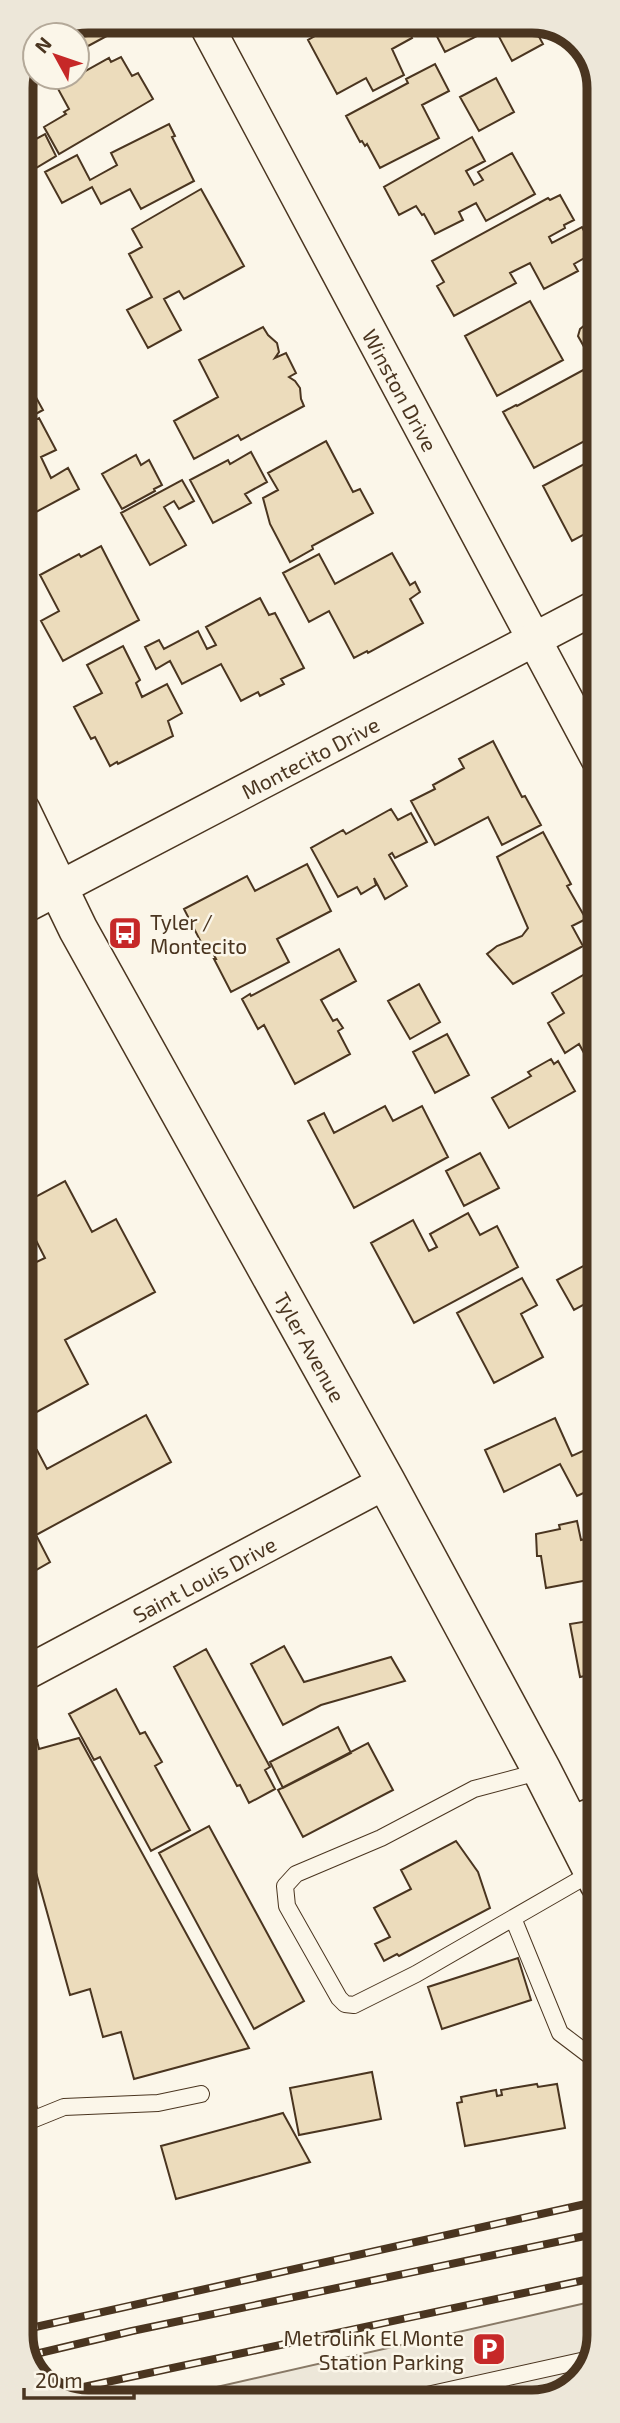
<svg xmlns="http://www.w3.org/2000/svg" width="620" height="2423" viewBox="0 0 620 2423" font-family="'Exo 2',sans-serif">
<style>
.parking{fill:#ede7d9;stroke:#887966;stroke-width:2}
.building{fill:#ecdcbc;stroke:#4a3520;stroke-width:2}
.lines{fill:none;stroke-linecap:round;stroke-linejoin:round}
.service-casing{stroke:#4a3520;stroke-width:18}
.minor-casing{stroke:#4a3520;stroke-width:36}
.secondary-casing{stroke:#4a3520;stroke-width:41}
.service{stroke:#fbf6e9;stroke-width:16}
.minor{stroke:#fbf6e9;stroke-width:33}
.secondary{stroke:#fbf6e9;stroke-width:38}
.rail-casing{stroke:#4a3520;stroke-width:8}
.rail{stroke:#fbf6e9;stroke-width:5;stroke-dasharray:16;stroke-linecap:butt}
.labels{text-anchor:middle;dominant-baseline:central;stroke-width:5;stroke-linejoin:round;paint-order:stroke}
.street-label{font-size:21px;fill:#4a3520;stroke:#fbf6e9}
.poi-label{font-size:21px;fill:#4a3520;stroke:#fbf6e9;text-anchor:start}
.rim{fill:none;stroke:#4a3520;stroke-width:9}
</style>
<rect width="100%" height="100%" fill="#fbf6e9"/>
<path class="parking" d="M599,2300V2335L582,2379L544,2401H155Z"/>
<path class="building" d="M89,21H111L116,31L77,52V35H55Z
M342,21H403L412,38L392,49L404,75L373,91L366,78L337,94L308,40Z
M429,21H490L493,28L445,52Z
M513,22H531L543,44L512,61L496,31Z
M557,29L572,36L564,41Z
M35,55V74L25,79Z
M121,57L132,76L138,73L153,99L59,154L44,127L66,114L64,112L69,109L57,87L109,58L111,62Z
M435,64L449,91L422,105L439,138L380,168L367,144L365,146L362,141L360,142L346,116L408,83L406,79Z
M496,78L514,112L479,131L460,97Z
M169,124L175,136L172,137L194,181L141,209L130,189L101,204L92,187L62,203L45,172L77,155L90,180L117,165L111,153Z
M45,134L56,156L21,177V157L27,154L23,146Z
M472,137L485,161L466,171L474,185L483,180L478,172L512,153L535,194L486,221L476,203L459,212L463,220L435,234L424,214L422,215L416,206L399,215L384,187Z
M201,189L244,266L184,299L179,291L164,299L181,330L148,348L127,310L152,297L129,254L142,247L132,229Z
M560,195L574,220L564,225L565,228L549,237L552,243L582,227L595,252L574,264L578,271L544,289L530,263L510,273L516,283L454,316L437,286L444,282L432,261L548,198L550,200Z
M530,301L563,360L497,396L465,336Z
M598,314V357L592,361L578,336L580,329Z
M263,327L268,335L277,343L279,352L275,358L286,353L296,373L289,377L295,381L300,388L301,399L304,406L241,440L238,435L194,459L174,421L218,397L199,360Z
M598,362V434L534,468L503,412L516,405L517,406Z
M27,381L43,410L21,422V383Z
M39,418L56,450L41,457L51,478L68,468L79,489L21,520V428Z
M326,441L353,492L360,489L373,513L312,546L313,549L290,562L270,524L263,498L278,490L268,473Z
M251,452L267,482L245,494L251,503L213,523L190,480L228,460L230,464Z
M598,453V527L572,541L543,486L594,459L592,456Z
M136,455L141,465L149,460L162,485L154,489L155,491L122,509L102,474Z
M182,480L194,501L179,509L174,501L164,507L186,545L150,565L121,513Z
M101,546L139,620L63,661L41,621L59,611L40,575L79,554L81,557Z
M392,553L410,585L415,582L420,592L410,599L423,623L368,653L367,651L354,658L329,611L309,622L283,573L319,554L335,584Z
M260,598L269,615L275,613L304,668L281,679L284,684L260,696L258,692L241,701L221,664L182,684L170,661L156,669L145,647L159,640L164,649L198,631L207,649L216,645L206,627Z
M123,646L140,680L136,683L142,697L167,684L182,713L168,721L173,736L118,764L117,762L110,766L95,737L91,739L74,707L102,693L87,665Z
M493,741L522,797L525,796L541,825L502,845L488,817L435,845L411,801L435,789L433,785L464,768L459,759Z
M391,809L398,820L411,813L427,842L395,858L392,853L389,855L407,886L385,899L374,878L376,885L361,894L357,887L338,897L311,848L343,830L346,834Z
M543,832L571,884L567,886L586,919L572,926L583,946L513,984L487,954L497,946L522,936L528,928L497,857Z
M307,864L331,911L277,939L289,962L231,992L214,959H216L213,953L209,954L205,950L184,909L247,876L255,891Z
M339,949L356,981L321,1000L333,1021L337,1019L343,1028L338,1031L350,1054L295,1084L264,1025L258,1029L242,999L250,994L251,996Z
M592,970L598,981V1071L595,1073L579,1044L565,1053L548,1023L564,1013L552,993Z
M419,984L440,1022L410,1039L388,1001Z
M447,1034L469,1075L435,1093L413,1052Z
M551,1059L554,1064L558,1061L575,1091L509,1128L492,1098L531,1076L528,1072Z
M385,1106L393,1121L422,1106L448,1157L354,1208L308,1121L324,1113L334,1133Z
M480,1153L499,1188L464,1206L446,1171Z
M65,1181L92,1232L116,1219L155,1292L65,1340L88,1384L22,1420V1259L26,1267L45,1258L22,1213V1204Z
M468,1213L480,1235L497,1226L518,1267L414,1323L371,1243L413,1220L429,1251L437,1247L430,1234Z
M589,1263L598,1280V1297L574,1310L557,1280Z
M522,1278L537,1305L521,1314L543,1357L494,1383L457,1313Z
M146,1415L171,1462L36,1535L50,1562L29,1574L22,1561V1458L37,1450L47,1469Z
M555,1418L572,1456L592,1447L599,1441V1486L577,1496L560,1464L504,1492L485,1450Z
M577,1521L581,1540L599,1536V1578L546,1588L541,1556H537L536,1534L560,1529L559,1525Z
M599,1615V1673L580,1677L570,1624L589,1621L588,1617Z
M284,1646L304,1682L391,1657L405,1681L321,1705L283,1725L251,1664Z
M206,1649L270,1767L265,1770L275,1789L249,1803L240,1785L237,1786L174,1667Z
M116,1689L140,1734L145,1732L162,1762L155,1766L190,1830L151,1851L100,1757L94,1760L69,1714Z
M338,1727L351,1753L283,1788L270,1762Z
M79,1738L249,2048L134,2079L121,2032L103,2037L90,1989L70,1995L22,1822V1744L37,1740L39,1749Z
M368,1743L393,1790L303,1837L278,1790Z
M209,1826L304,2001L254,2029L159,1853Z
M456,1841L478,1872L490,1908L399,1956L397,1954L384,1961L375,1944L390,1937L374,1908L411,1889L401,1870Z
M518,1958L531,2000L442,2029L428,1987Z
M372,2072L381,2119L299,2135L290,2088Z
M537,2084L538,2087L557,2084L565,2128L465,2146L457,2103L462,2102L461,2097L496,2090L497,2096L502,2095L501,2090Z
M283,2113L310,2162L176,2199L161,2146Z"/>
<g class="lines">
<g class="service-casing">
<path id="service" d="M542,1771L474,1789L381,1838L296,1874L285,1886L287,1906L339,1998L345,2004L354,2005L416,1974L593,1872
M513,1918L560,2033L589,2055L599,2051
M22,2084L32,2120
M22,2124L64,2107L158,2103L201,2094
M400,2401L590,2359"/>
</g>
<g class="minor-casing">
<g id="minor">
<path id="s1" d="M204,21L598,759"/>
<path id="s2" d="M21,908L598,606"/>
<path id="s3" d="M22,1675L386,1482"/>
<path d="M569,1824L599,1812"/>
</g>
</g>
<g class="secondary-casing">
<g id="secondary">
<path id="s4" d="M21,811L78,929L386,1482L542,1771L599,1883"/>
</g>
</g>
<use href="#service" class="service"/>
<use href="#minor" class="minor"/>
<use href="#secondary" class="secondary"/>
<g class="rail-casing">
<path id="rail" d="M22,2330L599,2201
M27,2356L132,2331L599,2233
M60,2392L599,2277"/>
</g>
<use href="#rail" class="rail"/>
</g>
<defs>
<g id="bus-square" transform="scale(1.75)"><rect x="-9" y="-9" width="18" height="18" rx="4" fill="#c62828" stroke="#fbf6e9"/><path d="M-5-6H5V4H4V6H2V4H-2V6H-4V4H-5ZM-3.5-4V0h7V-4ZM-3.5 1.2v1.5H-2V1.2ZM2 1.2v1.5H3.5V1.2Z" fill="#fff"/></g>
<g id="parking-square" transform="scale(1.75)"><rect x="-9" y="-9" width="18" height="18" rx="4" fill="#c62828" stroke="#fbf6e9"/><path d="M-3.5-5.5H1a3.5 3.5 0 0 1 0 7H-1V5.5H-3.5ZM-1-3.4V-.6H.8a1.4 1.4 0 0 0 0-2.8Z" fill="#fff"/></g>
</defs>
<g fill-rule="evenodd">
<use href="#bus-square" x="125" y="933"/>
<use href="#parking-square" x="489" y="2349"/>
</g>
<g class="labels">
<g class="street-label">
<text stroke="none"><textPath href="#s1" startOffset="418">Winston Drive</textPath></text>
<text stroke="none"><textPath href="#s2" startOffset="326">Montecito Drive</textPath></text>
<text stroke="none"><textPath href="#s4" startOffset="609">Tyler Avenue</textPath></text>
<text stroke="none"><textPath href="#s3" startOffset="206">Saint Louis Drive</textPath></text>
</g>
<g class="poi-label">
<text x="150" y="921">Tyler /<tspan x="150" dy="24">Montecito</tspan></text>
<text x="464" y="2337" text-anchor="end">Metrolink El Monte<tspan x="464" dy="24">Station Parking</tspan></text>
</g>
</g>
<path d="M0 0H620V2423H0ZM88 33H532A55 55 0 0 1 587 88V2335A55 55 0 0 1 532 2390H88A55 55 0 0 1 33 2335V88A55 55 0 0 1 88 33Z" fill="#ede7d9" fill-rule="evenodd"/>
<path class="rim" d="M88 33H532A55 55 0 0 1 587 88V2335A55 55 0 0 1 532 2390H88A55 55 0 0 1 33 2335V88A55 55 0 0 1 88 33Z"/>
<g transform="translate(56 56) rotate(310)"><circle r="33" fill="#fbf6e9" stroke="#b4a999" stroke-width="2"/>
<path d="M0-5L12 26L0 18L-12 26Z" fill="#c62828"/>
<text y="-10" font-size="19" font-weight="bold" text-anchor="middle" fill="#4a3520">N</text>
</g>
<path d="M24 2388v10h110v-10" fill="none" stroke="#4a3520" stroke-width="3.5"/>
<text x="35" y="2388" font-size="21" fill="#4a3520" stroke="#fbf6e9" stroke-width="5" paint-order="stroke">20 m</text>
</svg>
